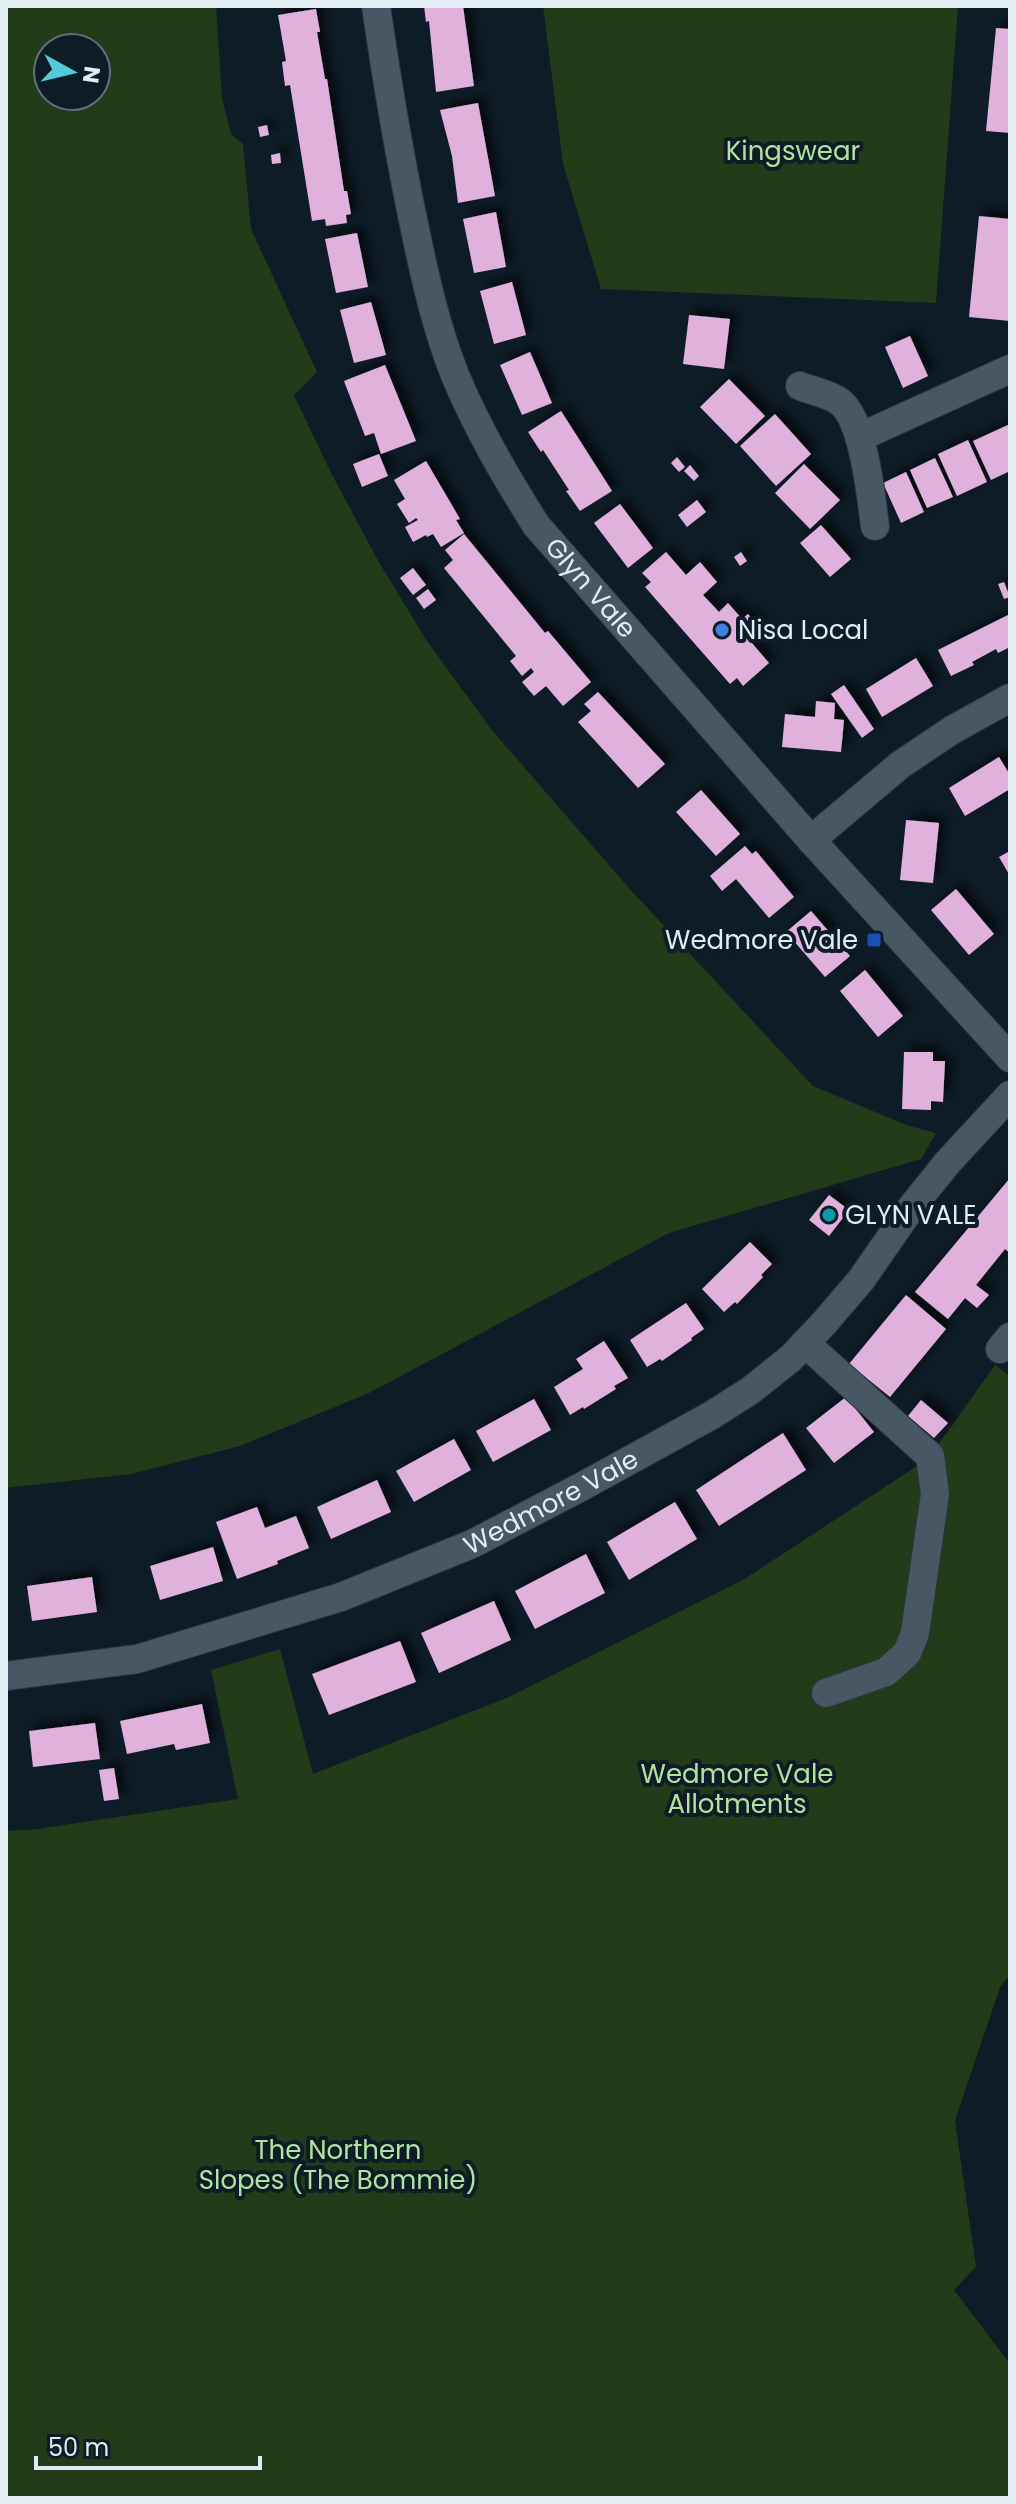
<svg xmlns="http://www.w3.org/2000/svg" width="1016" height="2504" viewBox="0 0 1016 2504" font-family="Poppins,sans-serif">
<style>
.green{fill:#223b18;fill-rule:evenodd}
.building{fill:#e0b1dd;filter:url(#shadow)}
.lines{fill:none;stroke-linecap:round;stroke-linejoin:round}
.minor-casing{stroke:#2d353d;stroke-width:30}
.minor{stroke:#475764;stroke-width:28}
.shop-dot{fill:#3f7fe0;stroke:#0e1c27;stroke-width:3}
.transit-dot{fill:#1a4fb4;stroke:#0e1c27;stroke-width:3}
.culture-dot{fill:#0f9aa8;stroke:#0e1c27;stroke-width:3}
.labels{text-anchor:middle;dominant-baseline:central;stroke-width:8;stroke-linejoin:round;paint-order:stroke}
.park-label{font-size:26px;fill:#b0e49e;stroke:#0e1c27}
.street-label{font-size:26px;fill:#e2ecf3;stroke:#0e1c27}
.poi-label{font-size:26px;fill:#e2ecf3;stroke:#0e1c27;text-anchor:start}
</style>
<defs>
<filter id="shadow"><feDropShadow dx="7" dy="-7" stdDeviation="4" flood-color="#0009"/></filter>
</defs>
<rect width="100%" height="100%" fill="#0e1c27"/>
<path class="green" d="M6,6H216L222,98L231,134L243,144L251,229L317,372L294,395L331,473L380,564L427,641L491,729L628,887L813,1086L909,1126L936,1133L921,1159L669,1233L369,1393L240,1446L131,1474L6,1488ZM96,48V96H48V48Z
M543,6H958L936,303L601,289L563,164Z
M995,1365L1010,1376V1975L1000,1987L955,2121L976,2267L954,2290L1010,2364V2498H6V1831L37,1829L238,1799L211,1670L280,1649L313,1774L511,1696L743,1580L920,1464L930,1456Z"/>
<path class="building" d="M424,6H463L474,86L436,92L429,21L426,22Z
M316,9L320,32H317L325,79H327L344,191H347L351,214L346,215L347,223L326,226L325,219L312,221L290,85L285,86L282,62L286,61L278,15Z
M996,28L1010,29V133L986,131Z
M478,103L495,196L458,203L452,156L440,110Z
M267,125L269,135L260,137L258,127Z
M280,153L281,163L272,164L271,155Z
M496,212L506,267L474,273L463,219Z
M979,216L1010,219V321L969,317Z
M357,233L368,287L336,293L325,239Z
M512,282L526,335L494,344L480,291Z
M371,302L386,355L354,363L340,310Z
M689,315L730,319L724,369L683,364Z
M910,336L928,376L903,388L885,347Z
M530,352L552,403L522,415L500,365Z
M385,365L416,441L381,454L374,433L365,436L344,381Z
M729,379L765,416L736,444L700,407Z
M561,411L612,491L580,511L566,491L569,490L543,450L541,452L528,432Z
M775,414L811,454L776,486L740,446Z
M1010,424V471L991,480L973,441Z
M968,440L987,482L957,496L938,454Z
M379,454L388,476L362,487L353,464Z
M677,457L685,467L679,472L671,463Z
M935,458L953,497L927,508L910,470Z
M426,461L460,519L456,520L464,533L441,547L433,534L427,537L426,535L413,542L405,527L418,520L416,518L409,523L397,504L405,499L394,480Z
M804,464L840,500L810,529L775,493Z
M690,465L699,476L694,481L684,471Z
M906,472L924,512L901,523L883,483Z
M697,500L706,512L687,527L678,515Z
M620,504L653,548L628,568L594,523Z
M821,525L851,559L830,577L800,543Z
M464,534L545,633L548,631L591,682L563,706L546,686L534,696L522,682L534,672L531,668L522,676L510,661L516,656L444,568L453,560L445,550Z
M666,552L686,575L700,562L717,582L703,595L719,612L728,603L742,619L748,614L763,631L751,642L769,663L743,686L737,678L730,684L645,587L651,582L642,573Z
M741,552L747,561L740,566L734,557Z
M413,568L426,585L413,595L400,578Z
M1004,582L1010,597L1004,599L998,584Z
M428,589L436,600L424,609L416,598Z
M1008,615L1010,619V647L998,653L996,649L972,662L974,665L951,676L938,650Z
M916,658L933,686L882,717L866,689Z
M844,685L874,729L862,738L831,694Z
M598,692L665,764L638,788L578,722L591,711L584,704Z
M816,701L835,703L834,719L844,720L841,752L782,747L785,714L815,717Z
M999,757L1010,775V789L965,816L949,788Z
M701,790L740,834L716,856L676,812Z
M906,820L939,823L933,883L900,880Z
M745,846L752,854L756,851L794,897L769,918L736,879L722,891L710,876Z
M1010,851V876L999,857Z
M956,889L994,934L969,955L931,910Z
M811,911L850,956L825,977L786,932Z
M865,970L903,1016L878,1037L840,991Z
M904,1052H933V1061H945L943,1102L931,1101V1110L902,1109Z
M1010,1178V1253L1005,1249L976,1285L989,1295L977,1308L965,1298L948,1319L915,1292Z
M829,1195L849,1210L829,1236L809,1220Z
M750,1242L772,1264L761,1275L763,1277L737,1304L735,1302L724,1312L702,1289Z
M906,1295L946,1329L890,1397L849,1364Z
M686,1303L704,1329L691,1338L692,1340L662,1361L660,1359L647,1367L630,1340Z
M604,1341L628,1378L614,1386L616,1389L584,1409L583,1407L570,1415L554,1387L583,1369L576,1359Z
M846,1397L874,1432L834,1463L806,1428Z
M534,1399L551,1430L493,1462L476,1431Z
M921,1400L948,1423L934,1438L908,1416Z
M783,1433L806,1470L719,1526L696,1490Z
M454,1439L471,1470L414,1502L396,1471Z
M377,1480L391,1512L331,1539L317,1507Z
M675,1502L697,1539L629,1580L607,1542Z
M257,1507L265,1528L296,1516L309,1548L277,1561L278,1564L237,1579L216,1522Z
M213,1547L223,1581L160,1600L150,1566Z
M586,1554L605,1593L535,1629L515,1591Z
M92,1577L97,1612L32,1621L27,1586Z
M494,1601L511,1640L439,1673L421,1633Z
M400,1641L416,1682L329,1715L312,1674Z
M202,1704L210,1743L176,1750L174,1744L127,1754L120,1721Z
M95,1723L100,1759L33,1767L29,1731Z
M114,1768L119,1799L104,1801L99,1770Z"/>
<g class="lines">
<g class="minor-casing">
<g id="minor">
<path id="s1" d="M376,6C387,82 400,159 416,234C426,282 437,330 455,375C477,428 506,477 536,525L811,840L1010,1058"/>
<path d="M800,386C812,391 830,394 840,402C864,420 871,497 875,526"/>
<path d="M860,437L1010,369"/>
<path d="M811,840L900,765L952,730L1010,698"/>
<path d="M805,1343L930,1456L935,1494L915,1633L907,1653L886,1672L826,1693"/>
<path d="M1000,1349L1010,1337"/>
<path id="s2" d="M6,1676L137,1659L341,1597L472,1544L581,1487L712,1415L751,1390L791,1358L825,1322L861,1280L911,1208L948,1162L1010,1095"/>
</g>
</g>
<use href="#minor" class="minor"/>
</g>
<circle class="shop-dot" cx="722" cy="630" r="8"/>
<rect class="transit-dot" x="866" y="932" width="16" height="16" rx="4"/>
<circle class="culture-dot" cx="829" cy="1215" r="8"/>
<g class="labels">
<g class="park-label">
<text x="793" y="151">Kingswear</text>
<text x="737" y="1774">Wedmore Vale<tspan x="737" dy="30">Allotments</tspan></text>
<text x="338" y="2150">The Northern<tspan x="338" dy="30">Slopes (The Bommie)</tspan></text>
</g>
<g class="street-label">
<text stroke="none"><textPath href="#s1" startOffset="632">Glyn Vale</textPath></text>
<text stroke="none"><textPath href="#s2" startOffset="576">Wedmore Vale</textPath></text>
</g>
<g class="poi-label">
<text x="738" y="630">Nisa Local</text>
<text x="858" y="940" text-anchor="end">Wedmore Vale</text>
<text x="845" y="1215">GLYN VALE</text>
</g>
</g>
<rect width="1016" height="2504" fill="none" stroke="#e2ecf3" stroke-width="16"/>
<g transform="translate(72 72) rotate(98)"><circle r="38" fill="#0e1c27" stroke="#636f79" stroke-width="2"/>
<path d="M0-6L14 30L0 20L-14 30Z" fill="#52cbd8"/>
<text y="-12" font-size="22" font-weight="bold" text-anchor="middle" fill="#e2ecf3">N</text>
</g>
<path d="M36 2456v12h224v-12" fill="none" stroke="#e2ecf3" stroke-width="4"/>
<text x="48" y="2456" font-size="24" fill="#e2ecf3" stroke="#0e1c27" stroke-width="6" paint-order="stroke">50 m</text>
</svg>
